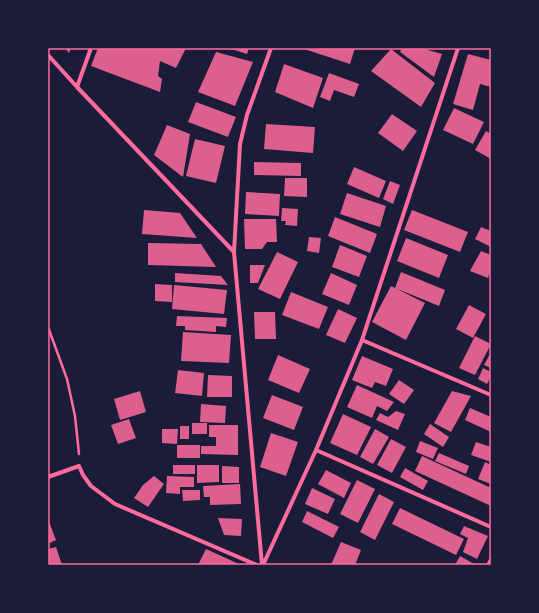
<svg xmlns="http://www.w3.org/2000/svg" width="539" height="613" viewBox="0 0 539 613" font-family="Bitter,serif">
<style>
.building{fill:#dd5f8e}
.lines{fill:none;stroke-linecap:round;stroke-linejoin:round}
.path{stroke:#ff6b9d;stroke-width:2.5}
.minor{stroke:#ff6b9d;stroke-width:4}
.neatline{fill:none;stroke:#ff6b9d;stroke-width:1.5}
</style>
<rect width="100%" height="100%" fill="#1b1b3a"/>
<path class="building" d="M65,48H71L69,53Z
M98,48H186L176,68L160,61L158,76L162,79L160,92L91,66Z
M228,48H249L247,54Z
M301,48H355L350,64Z
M402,48H421L442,54L434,77L400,52Z
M391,49L435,83L421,107L371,71Z
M216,52L253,62L235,106L198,92Z
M468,54L491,60V87L480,84L473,110L453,104Z
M284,64L323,78L313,108L275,92Z
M329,73L359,84L354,97L334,90L330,101L320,97Z
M196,102L236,117L228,137L188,122Z
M454,108L484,122L473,144L443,130Z
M392,114L417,131L403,151L378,133Z
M266,124L315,127L313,153L264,149Z
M167,125L190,134L183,177L154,155Z
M486,131L491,134V159L475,150Z
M195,139L225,146L216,183L186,176Z
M254,162L301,163V176L254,175Z
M354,167L386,181L379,198L347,184Z
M285,178H307V197L284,196Z
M390,181L400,185L393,204L383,199Z
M246,192L280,194L279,216L245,214Z
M347,193L386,206L380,227L340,214Z
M282,208L298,209L297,226L285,225L286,221H281Z
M144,210L180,213L197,238L142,234Z
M412,210L468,232L460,252L404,230Z
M335,217L377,234L370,253L328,236Z
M244,219H276L277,242H267L262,249H245Z
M481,227L491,231V247L475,239Z
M309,237L321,238L319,253L307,251Z
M406,238L448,255L439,278L397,261Z
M148,243L201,244L216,267L148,265Z
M340,245L367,256L359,277L332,267Z
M481,251L491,255V269L488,278L470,271Z
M277,252L298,262L280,299L258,289Z
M250,265H265L258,283H250Z
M401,272L445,290L439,306L395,288Z
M175,273L221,276L228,285L175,282Z
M331,273L357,285L349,305L322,294Z
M155,284L172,285V302L155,301Z
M174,285L227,290L224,314L172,309Z
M391,286L425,303L406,340L372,322Z
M291,292L328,307L319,329L282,315Z
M469,305L486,314L473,338L456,329Z
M338,309L357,318L345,343L326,335Z
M254,312H275L276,339H255Z
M177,316L227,318L226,327L216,326V332L185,330V326H176Z
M183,332L231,335L229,363L181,361Z
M475,336L491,344L475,375L459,368Z
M491,352V368L484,365Z
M278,355L310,369L299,393L268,380Z
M362,356L393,369L386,386L375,382L372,388L352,380Z
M483,368L491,372V376L487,384L478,379Z
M178,370L204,373L202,396L175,393Z
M208,375L232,376V397H207Z
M399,380L414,390L404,404L389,394Z
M357,385L394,402L387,411L377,406L372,418L347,407Z
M140,391L146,412L120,420L114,399Z
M452,391L471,396L451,432L434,423Z
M272,395L303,407L294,430L263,418Z
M201,404L226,406L225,423L200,422Z
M470,408L491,417V432L465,420Z
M396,411L405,414L398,430L376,420L380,413L388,417Z
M343,414L371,427L357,455L330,443Z
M129,419L136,438L118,444L111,425Z
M192,423H207V434H192Z
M430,424L449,437L443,447L424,434Z
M209,425H238V455L201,454V446H216V437H209Z
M180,426H189V439H180Z
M162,429H178L177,444L162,443Z
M375,429L389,437L373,464L360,457Z
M271,433L298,442L286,476L260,467Z
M391,439L406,447L392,473L377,465Z
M420,441L438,448L433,459L416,452Z
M476,442L491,447V462L471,455Z
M177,445H200V458H177Z
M439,453L469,466L466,474L435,461Z
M422,456L491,488V506L415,471Z
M485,462L491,465V484L478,479Z
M173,465H195V474H173Z
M197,465H219V482L197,483Z
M222,466L239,467V483H222Z
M405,468L428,481L423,490L400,477Z
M326,470L351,483L344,498L318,484Z
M154,476L164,484L148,507L134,498L143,485Z
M167,476L194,477V487H180V494L166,493Z
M357,480L375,489L358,523L340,514Z
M240,484L241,504L210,505V497H204L203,486Z
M312,488L335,499L328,514L305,504Z
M182,490H200V500L183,501Z
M379,494L394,502L375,540L360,532Z
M400,508L464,539L456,555L392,524Z
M307,511L339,527L333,538L302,522Z
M218,518L242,519L241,536L224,535Z
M48,519L56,540L48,544Z
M464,526L488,536L477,559L463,552L468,538L460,534Z
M341,542L361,550L355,565H331Z
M56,547L62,565H48V549Z
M206,549L241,565H198Z
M460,556L476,565H455Z"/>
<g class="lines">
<path class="path" d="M48,327L67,379L75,416L79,454"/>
<path class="minor" d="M48,55L77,87L234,252
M77,87L91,48
M362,340L491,395
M316,450L491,527
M48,477L79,466L83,475L91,486L115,504L257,565
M262,565L234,252L240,144L247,115L271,48
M263,565L316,450L362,340L458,48
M488,565L491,560"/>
</g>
<rect width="539" height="613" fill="none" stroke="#1b1b3a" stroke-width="98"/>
<rect x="49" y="49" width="441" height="515" class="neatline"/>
</svg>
